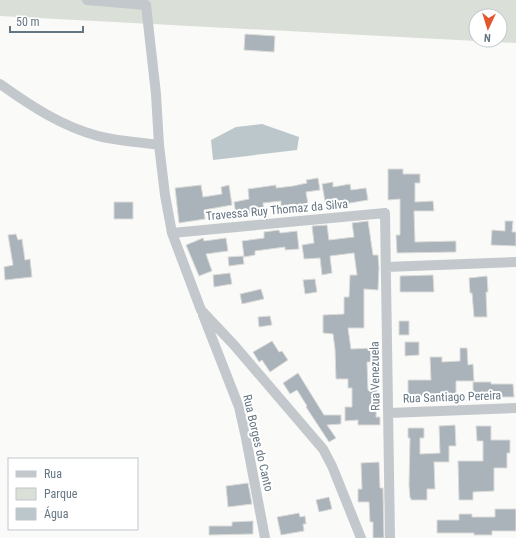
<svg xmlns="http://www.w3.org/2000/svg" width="516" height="538" viewBox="0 0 516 538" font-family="'Roboto Condensed',sans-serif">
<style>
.green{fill:#dadfd7;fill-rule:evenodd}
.water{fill:#bbc7cb}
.building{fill:#aab3b9;stroke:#dcdcda}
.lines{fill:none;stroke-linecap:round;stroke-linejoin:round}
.minor{stroke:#c3c8cc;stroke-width:10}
.labels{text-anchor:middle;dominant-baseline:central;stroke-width:4;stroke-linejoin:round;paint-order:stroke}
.street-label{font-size:12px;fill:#657683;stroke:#fff}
</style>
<rect width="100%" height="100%" fill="#fafaf8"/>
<path class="green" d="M0,0H516V43L0,16ZM476,16H500V40H476Z"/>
<path class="water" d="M262,124L299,137L297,150L213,160L211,140L236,127Z"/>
<path class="building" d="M245,34L275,36L274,52L244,50Z
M388,169H403V174H420V183H415V202L433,201L434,211H414L415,242L456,241V252L397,253L396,235H400V199L388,200Z
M318,178L320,190L306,192L308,204L296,206L295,204L281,206V201L263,203L264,213L252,215L251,213L236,215L234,202L249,199L248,189L276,185V188L293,186L307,183L306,180Z
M333,182V187L350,184L351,190L366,188L368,200L326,207L322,184Z
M201,185L203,197L222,194L221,187L229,185L232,205L204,210L205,219L179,223L175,188Z
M114,202H133V219H114Z
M368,221L373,255H378L379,268L378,290L364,289V328H348L351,349L371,348V362H367L368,390H377L376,417H380V425H358V420L345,421V407H352V388H348V379H336L335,349L333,334L323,333V315L344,314V297H349L350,275H357L354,253L330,256L332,273L322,275L320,258L304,259L302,245L314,243L312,226L327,225L329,240L354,237L352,223Z
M505,221H513L512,232H516V246L491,245L492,230L505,231Z
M279,230L280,233L297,231L299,249L285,250V247L255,251V255L244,257L242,241L264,238V232Z
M16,234L18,240L22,239L25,260L30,259L32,277L5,280L4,267L13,265L8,235Z
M203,238L204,241L226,238L228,251L206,254L212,271L199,276L186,245Z
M243,256L244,264L229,266L228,257Z
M230,273L232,284L214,287L213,275Z
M433,275L434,292H400V276Z
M487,276L488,292H486L487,317H474L472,293H470L469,278Z
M315,279L317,292L305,294L303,280Z
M261,289L264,299L242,304L240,294Z
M270,316L272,325L259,327L258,317Z
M399,321H409V335H399Z
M272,341L279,352L282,351L288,360L270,372L262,360L259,362L253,352Z
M405,342H419V355L405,356Z
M460,348H467L468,365L473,364L474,381H456V398L408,396V380H431L430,357H442V362L460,361Z
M298,373L324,415H341V424L327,425L336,438L329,442L306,407L307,406L297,390L290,394L283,383Z
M473,382H491V384H513L514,397H473Z
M455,425L456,446H449V462H434L435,489H427V500H411V498H410L409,485L410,438H408V428H424V438H420V454L440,453L439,426Z
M476,426H491V440H510V453H507V468H494V491L473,492V500H459L458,461H483V441H477Z
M379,462L380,488H383L384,538H373V522H370L369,502H358V489H362L361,463Z
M248,483L252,504L228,507L226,486Z
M329,497L332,509L319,512L316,500Z
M495,509H516V531H492V535H474V533H437V520H459V514H472V517H495Z
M299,513L300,517L305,516L306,524H303L304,531L281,535L277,517Z
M253,521V534L209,535V526H232V522Z"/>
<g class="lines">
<path class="minor" d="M87,0L146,5L156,94L159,145L165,195L172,233L201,310L234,345L323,449L332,466L361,538
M0,84C31,106 61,126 98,136C117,141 139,142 159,145
M172,233L385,213L390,538
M386,267L516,262
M203,315L239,407L246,438L265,538
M389,413L516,408"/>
</g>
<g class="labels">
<g class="street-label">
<text transform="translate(277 210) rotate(-5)">Travessa Ruy Thomaz da Silva</text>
<text transform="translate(375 376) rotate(-91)">Rua Venezuela</text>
<text transform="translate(452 397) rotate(-2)">Rua Santiago Pereira</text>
<text transform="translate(258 443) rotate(77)">Rua Borges do Canto</text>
</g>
</g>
<rect x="8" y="458" width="130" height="72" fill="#ffffff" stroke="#c1c8cd"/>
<rect x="16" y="471" width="20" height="6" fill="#c3c8cc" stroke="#c1c8cd"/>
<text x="44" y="478" font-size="12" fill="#657683">Rua</text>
<rect x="16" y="488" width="20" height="12" fill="#dadfd7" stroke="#c1c8cd"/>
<text x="44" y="498" font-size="12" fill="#657683">Parque</text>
<rect x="16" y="508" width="20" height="12" fill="#bbc7cb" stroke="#c1c8cd"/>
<text x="44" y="518" font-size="12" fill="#657683">Água</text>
<g transform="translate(488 28) rotate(184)"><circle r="19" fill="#ffffff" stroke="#c1c8cd"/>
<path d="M0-3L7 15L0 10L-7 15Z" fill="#e4572e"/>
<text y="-6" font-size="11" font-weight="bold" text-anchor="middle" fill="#657683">N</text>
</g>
<path d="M10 26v6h73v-6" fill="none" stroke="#657683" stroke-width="2"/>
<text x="16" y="26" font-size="12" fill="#657683" stroke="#ffffff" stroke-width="3" paint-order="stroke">50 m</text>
</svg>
